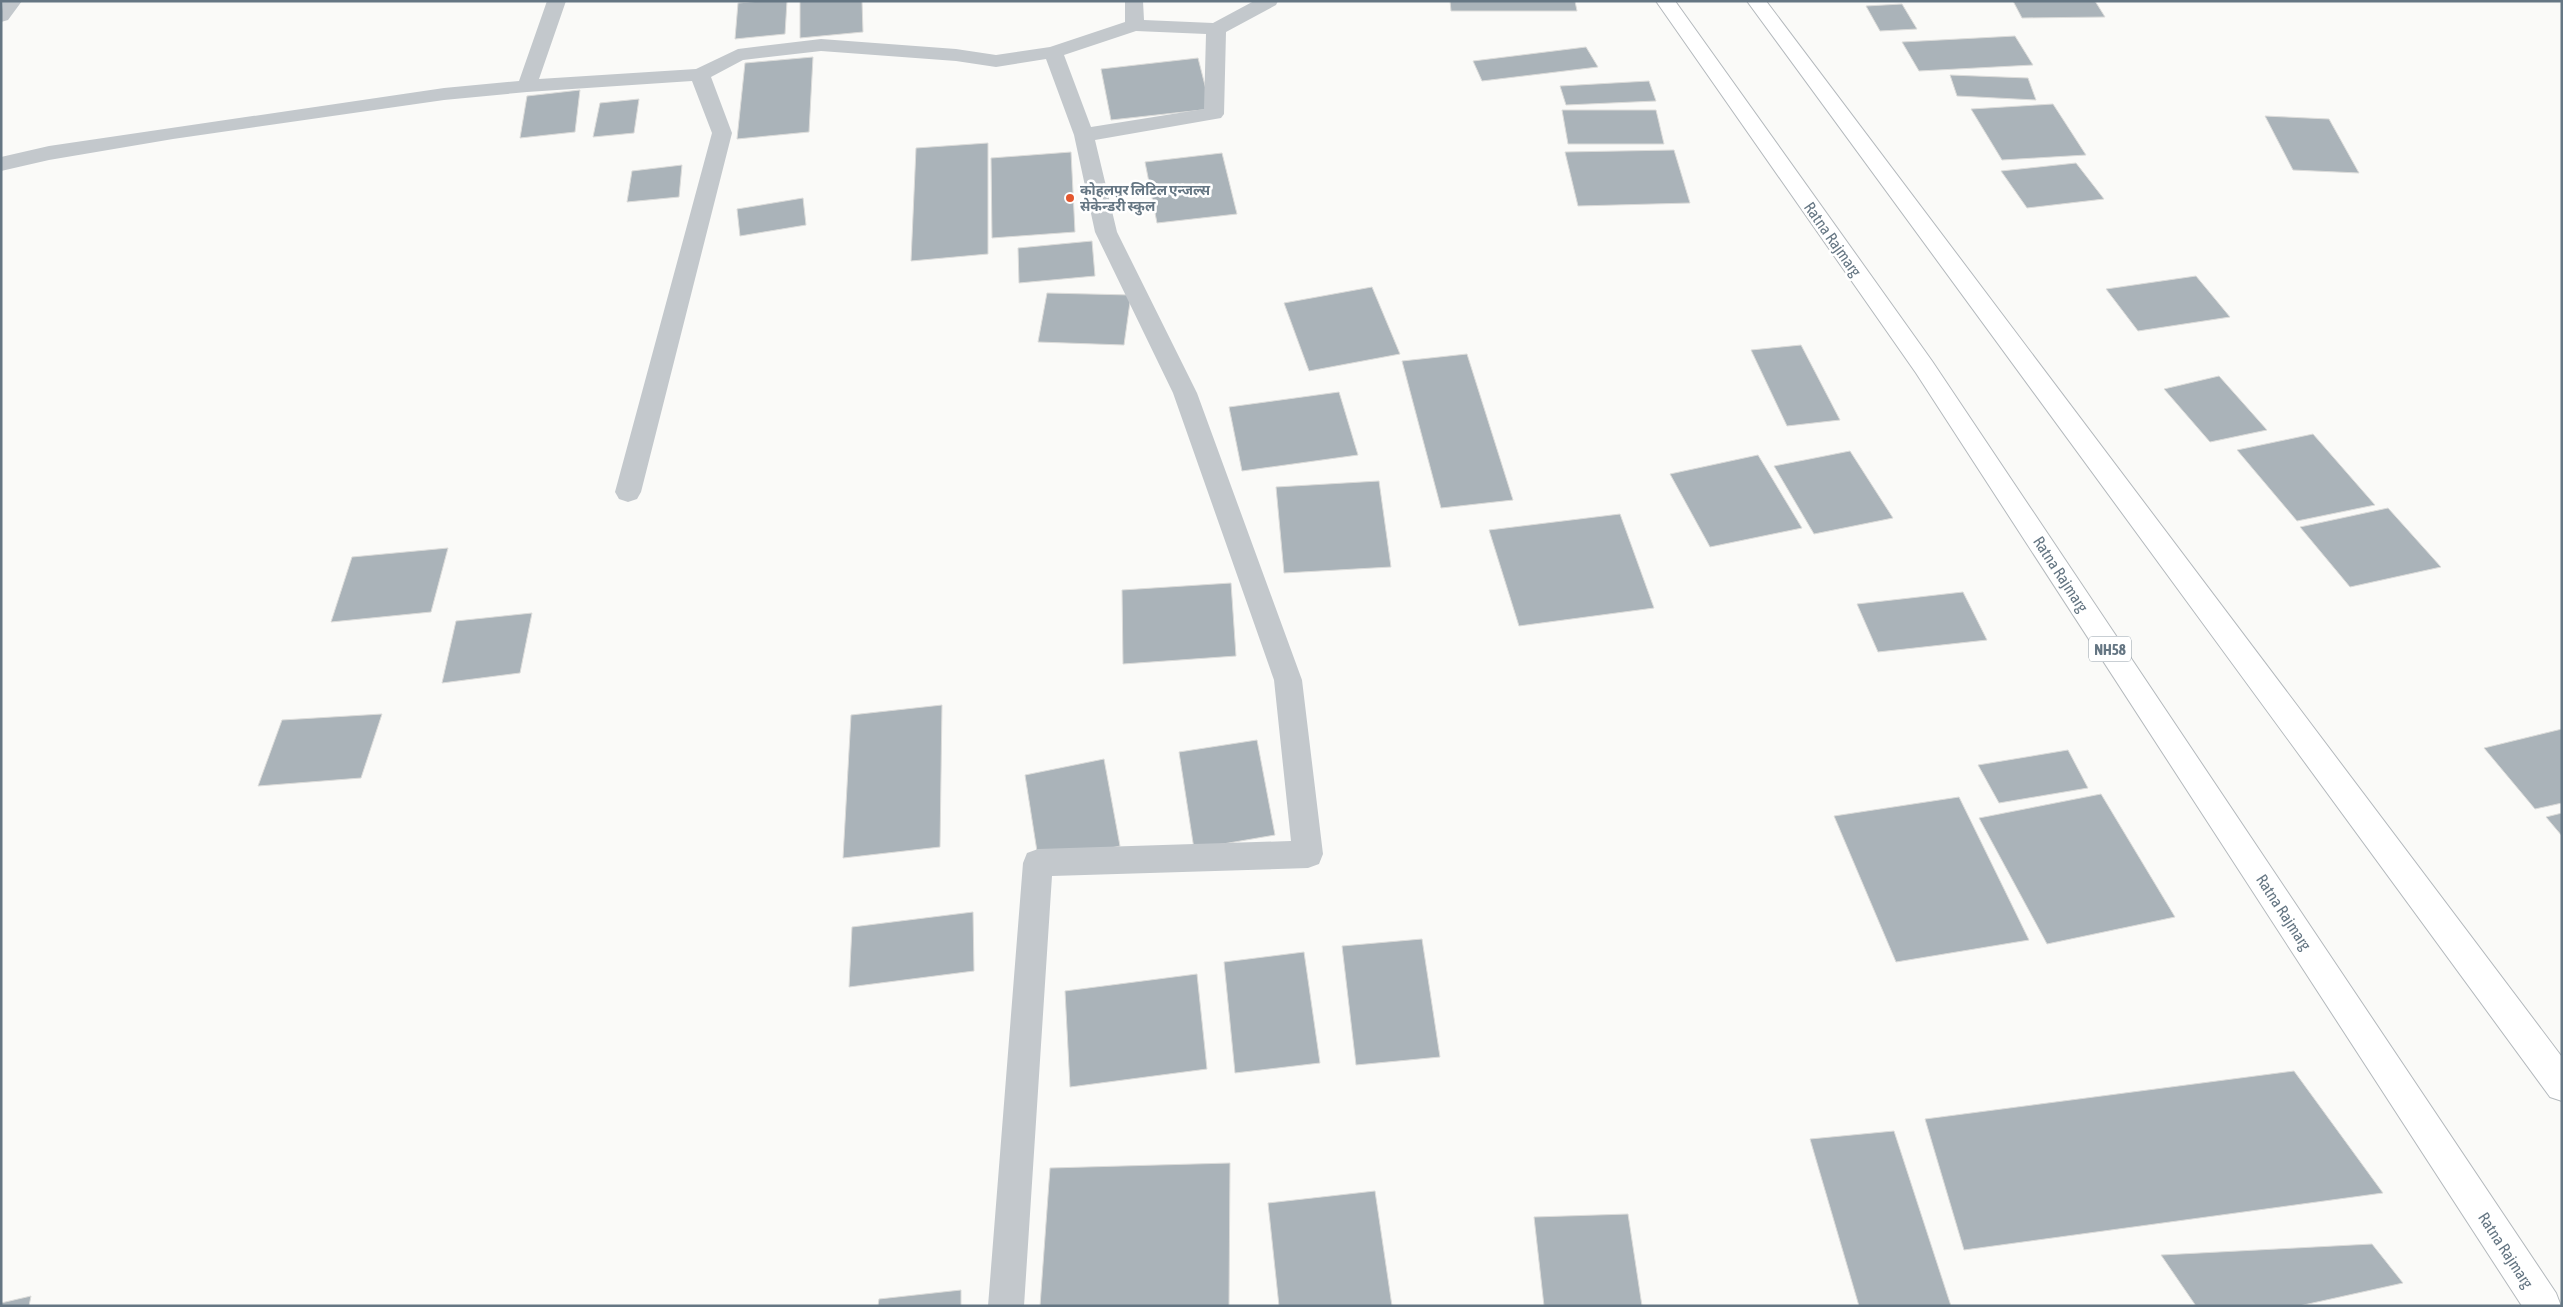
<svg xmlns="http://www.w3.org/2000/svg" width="2563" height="1307" viewBox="0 0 2563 1307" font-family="'Asap Condensed','Noto Sans Devanagari',sans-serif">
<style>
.building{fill:#aab3b9;stroke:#dcdcda}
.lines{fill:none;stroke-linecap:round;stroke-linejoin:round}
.highway-casing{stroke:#b4b9bd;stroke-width:2}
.street{fill:#c3c8cc;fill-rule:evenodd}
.highway{fill:#fff;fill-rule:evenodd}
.poi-dot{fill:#e4572e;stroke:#fff;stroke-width:2}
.labels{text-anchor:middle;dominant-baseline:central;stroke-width:5;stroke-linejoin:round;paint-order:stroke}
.far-poi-label{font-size:14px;font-weight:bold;fill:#657683;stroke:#fff;text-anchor:start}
.shield{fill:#fff;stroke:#939fa8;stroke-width:1}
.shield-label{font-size:15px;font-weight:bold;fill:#657683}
.street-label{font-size:16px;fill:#657683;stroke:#fff}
</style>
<rect width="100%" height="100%" fill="#fafaf8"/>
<path class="building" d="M761,1H787L785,34L735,39L738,3Z
M800,1H862L863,32L800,38Z
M1450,1H1575L1577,11H1451Z
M2013,1H2095L2105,17L2022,18Z
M1902,4L1917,29L1880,31L1866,6Z
M2015,36L2033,65L1919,71L1902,42Z
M1586,47L1598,67L1482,81L1473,61Z
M813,57L809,132L737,139L745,63Z
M1198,58L1211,109L1111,120L1101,69Z
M1950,75L2028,78L2036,100L1957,96Z
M1649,81L1656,101L1566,105L1560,86Z
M580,90L575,132L520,138L527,96Z
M639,99L634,133L593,137L600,103Z
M2053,104L2086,155L2002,160L1971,109Z
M1562,110H1656L1664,144H1568Z
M2265,116L2329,119L2359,173L2293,170Z
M988,143V254L911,261L916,148Z
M1674,150L1690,203L1578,206L1565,152Z
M1071,152L1075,232L992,238L991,158Z
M1222,153L1237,214L1157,223L1145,162Z
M2076,163L2104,199L2027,208L2001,171Z
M682,165L679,197L627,202L632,171Z
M803,198L806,225L740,236L737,209Z
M1092,241L1095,276L1019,283L1018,248Z
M2196,276L2230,317L2138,331L2106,289Z
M1372,287L1400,354L1309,371L1284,303Z
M1047,293L1131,295L1124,345L1038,342Z
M1801,345L1840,420L1787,426L1751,350Z
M1467,354L1513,500L1441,508L1402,361Z
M2219,376L2267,430L2210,442L2164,389Z
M1339,392L1358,455L1242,471L1229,407Z
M2313,434L2375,505L2297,521L2237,450Z
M1850,451L1893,518L1814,534L1774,466Z
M1758,455L1802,528L1710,547L1670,474Z
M1379,481L1391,567L1284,573L1276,487Z
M2388,508L2441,567L2350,587L2300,527Z
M1620,514L1654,608L1519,626L1489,530Z
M448,548L431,612L331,622L352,557Z
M1231,583L1236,656L1123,664L1122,590Z
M1963,592L1987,640L1878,652L1857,604Z
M532,613L520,673L442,683L456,621Z
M942,705L940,847L843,858L851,715Z
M382,714L361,778L258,786L282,720Z
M2562,729V803L2535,809L2484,748Z
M1257,740L1275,835L1194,849L1179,752Z
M2068,750L2088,788L1999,803L1978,765Z
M1104,759L1120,846L1039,864L1025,775Z
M2101,794L2175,917L2047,944L1979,818Z
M1959,797L2029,940L1896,962L1834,816Z
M2562,813V836L2546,817Z
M973,912L974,971L849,987L852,927Z
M1422,939L1440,1057L1356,1065L1342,946Z
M1304,952L1320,1063L1235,1073L1224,962Z
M1197,974L1207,1069L1070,1087L1065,991Z
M2294,1071L2383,1193L1964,1250L1925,1119Z
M1894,1131L1951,1306H1859L1810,1139Z
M1230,1163L1229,1306H1040L1050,1168Z
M1375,1191L1392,1306H1279L1268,1203Z
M1628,1214L1642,1306H1544L1534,1217Z
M2372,1244L2403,1283L2299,1306H2196L2161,1255Z
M961,1290V1306H878L879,1299Z
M31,1296L29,1306H1V1303Z"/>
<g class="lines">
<g class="highway-casing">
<path id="highway" d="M1656,1H1675L1932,361L2556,1293L2561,1306H2522L1916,373Z
M1747,1H1766L2562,1057V1101L2550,1097Z"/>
</g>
<path class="street" d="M3,1H22L8,20L1,22Z
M547,1H566L539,79L696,69L738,49L821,39L956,49L996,55L1050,47L1125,22V1H1143L1144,20L1213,23L1254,1H1278L1276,5L1226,32L1224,114L1221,118L1095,140L1117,232L1197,393L1302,680L1323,854L1319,864L1308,868L1052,876L1024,1306H988L1023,863L1027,853L1038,849L1291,841L1274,680L1173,393L1095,232L1074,135L1046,59L996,67L956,61L821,51L743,60L711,77L732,133L641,492L637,499L628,502L619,499L615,492L712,133L692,81L527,92L444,100L173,139L49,160L1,171V157L49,146L444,88L519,81ZM1136,31L1206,34L1204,109L1091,127L1064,55Z"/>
<use href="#highway" class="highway"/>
</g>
<circle class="poi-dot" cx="1070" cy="198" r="5"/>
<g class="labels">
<g class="far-poi-label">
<text x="1080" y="190">कोहलपुर लिटिल एन्जल्स<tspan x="1080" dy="16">सेकेन्डरी स्कुल</tspan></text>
</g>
<rect class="shield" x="2089" y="636.5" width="42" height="25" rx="4"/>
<g class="shield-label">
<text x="2110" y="649">NH58</text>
</g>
<g class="street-label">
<text transform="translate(1833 239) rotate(55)">Ratna Rajmarg</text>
<text transform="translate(2061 574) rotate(57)">Ratna Rajmarg</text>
<text transform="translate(2284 912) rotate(57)">Ratna Rajmarg</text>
<text transform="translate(2506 1250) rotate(57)">Ratna Rajmarg</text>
</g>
</g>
<rect width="2563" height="1307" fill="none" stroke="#657683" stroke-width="5"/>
</svg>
